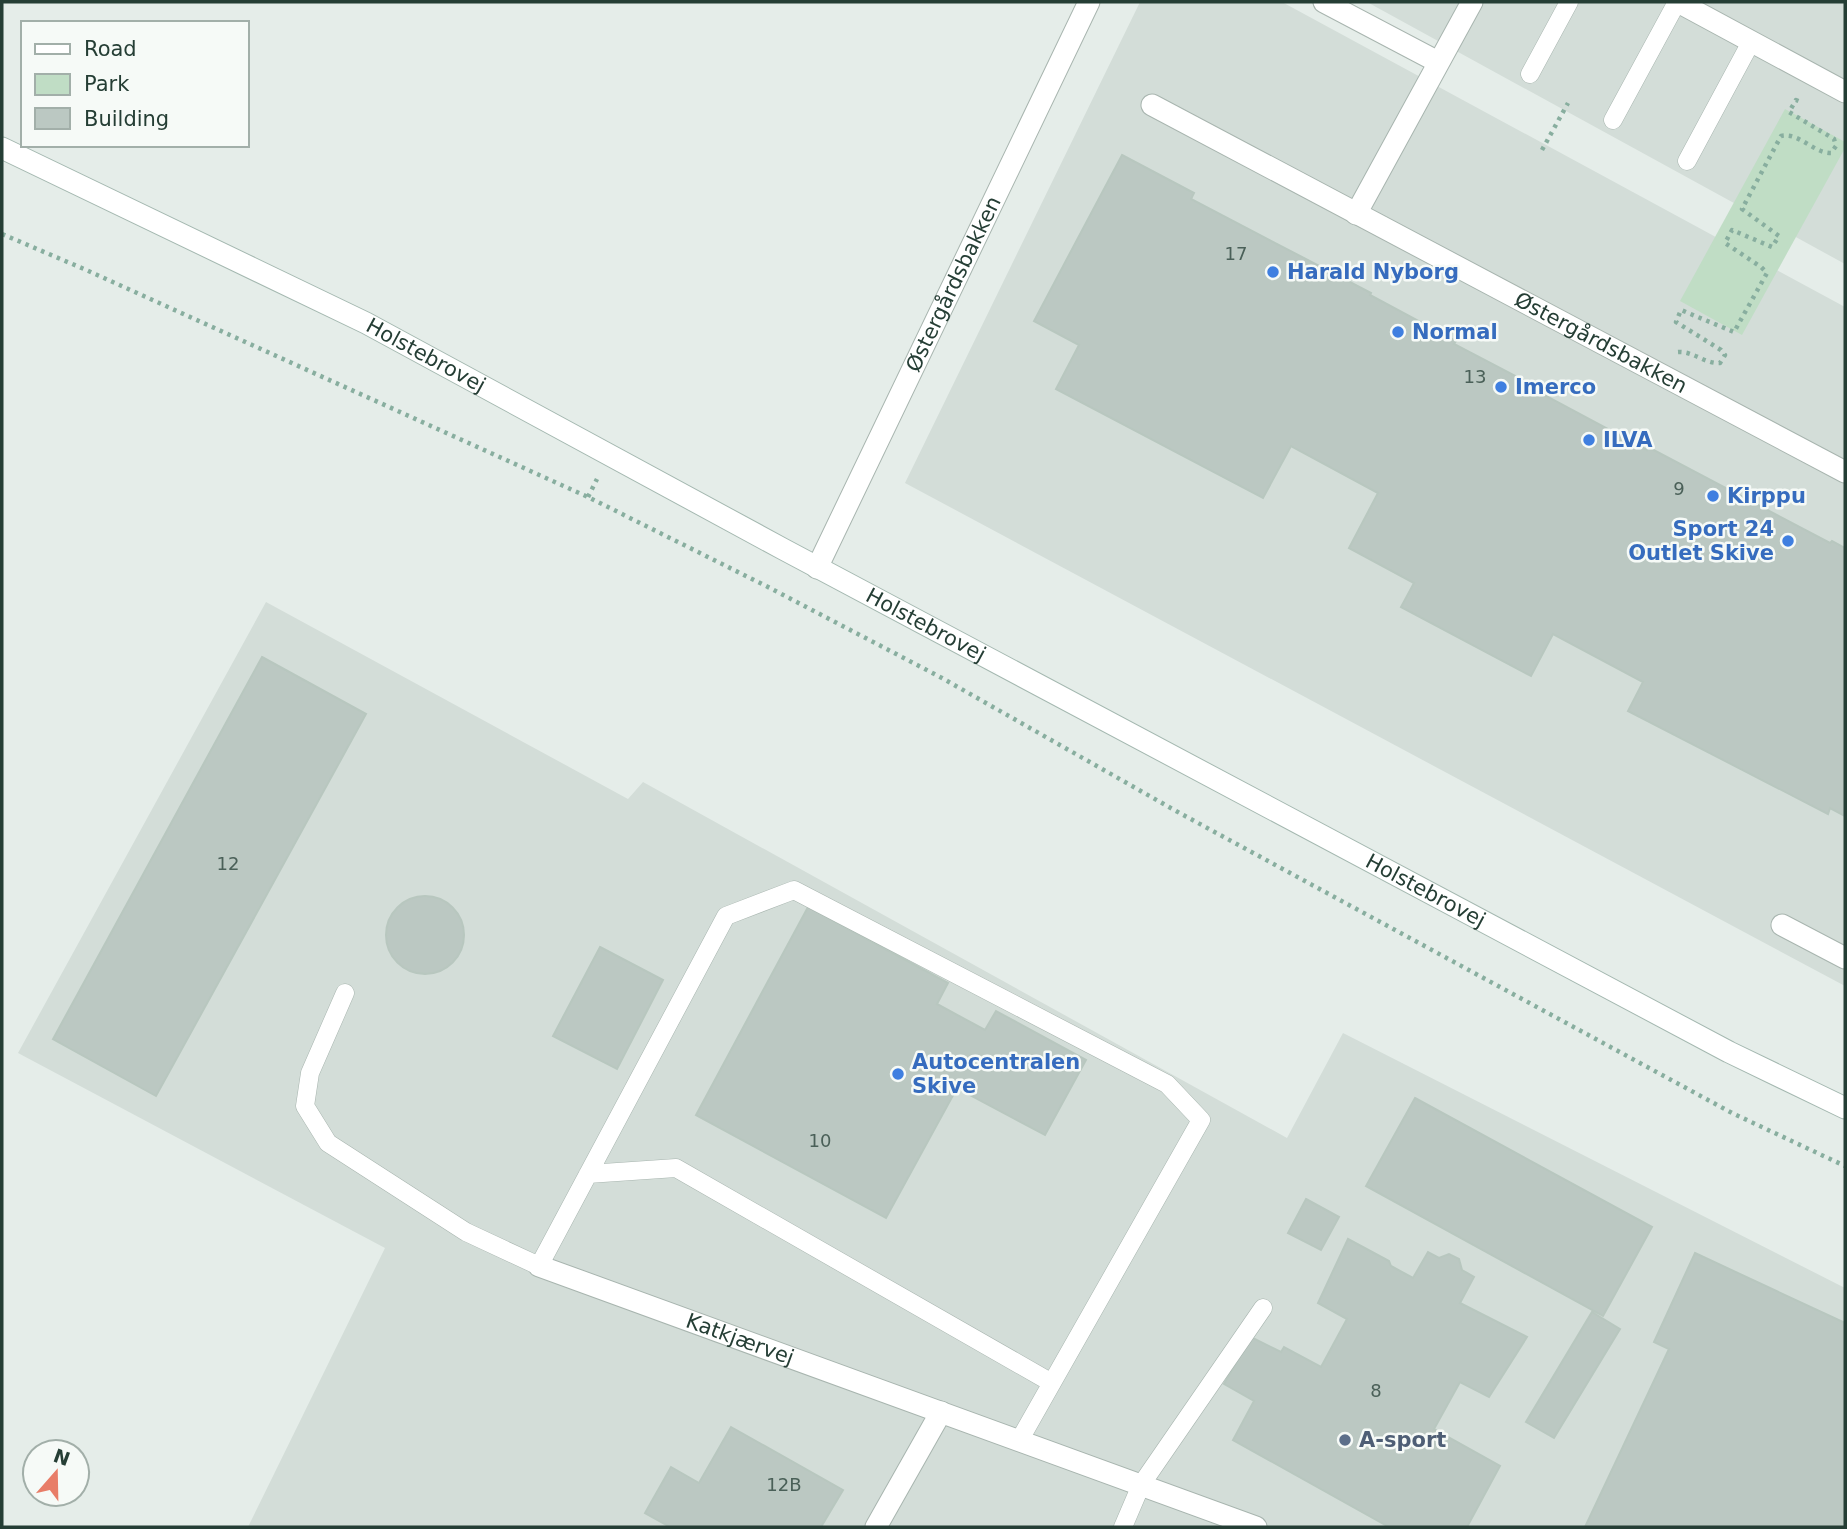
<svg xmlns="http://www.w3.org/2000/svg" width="1847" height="1529" viewBox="0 0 1847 1529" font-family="'DejaVu Sans',sans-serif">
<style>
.built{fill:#d3ddd8}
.green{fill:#c0ddc5}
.building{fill:#bbc8c2;stroke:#b8c7bf;stroke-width:2}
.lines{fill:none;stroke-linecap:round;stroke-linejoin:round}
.service-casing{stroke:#a8b5af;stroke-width:19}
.minor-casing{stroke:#a8b5af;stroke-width:23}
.secondary-casing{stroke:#a4b8b0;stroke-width:23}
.path{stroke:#88ae9f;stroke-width:4.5;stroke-dasharray:3.5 5;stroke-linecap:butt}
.service{stroke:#fff;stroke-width:18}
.minor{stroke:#fff;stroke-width:21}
.secondary{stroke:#fff;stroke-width:21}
.shop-dot{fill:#3f7fe0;stroke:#f6faf7;stroke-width:2.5}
.service-dot{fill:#5c6f8a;stroke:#f6faf7;stroke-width:2.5}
.labels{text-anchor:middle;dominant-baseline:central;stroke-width:5;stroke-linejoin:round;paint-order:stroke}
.number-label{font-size:18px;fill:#4a6058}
.shop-label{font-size:21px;font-weight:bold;fill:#366cbe;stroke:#f6faf7;text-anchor:start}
.street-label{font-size:21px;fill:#253e35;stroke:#f6faf7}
.service-label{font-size:21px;font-weight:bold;fill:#4e5e75;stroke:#f6faf7;text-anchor:start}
</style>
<rect width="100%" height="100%" fill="#e5ede9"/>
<path class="built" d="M1140,2H1282L1845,307V986L905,483Z
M1367,2H1845V264Z
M266,602L628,799L643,782L1287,1138L1343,1033L1845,1288V1527H248L385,1248L18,1053Z"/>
<path class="green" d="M1785,109L1845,142V148L1742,335L1680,301Z"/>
<path class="building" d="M1122,155L1194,193L1191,199L1371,293L1370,295L1456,341L1454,344L1523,380L1522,383L1647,450L1648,447L1830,543L1832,541L1845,548V816L1830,808L1828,814L1628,711L1643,682L1553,634L1531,676L1401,607L1414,583L1349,548L1378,493L1291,446L1263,498L1056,389L1079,345L1034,321Z
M262,657L366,714L156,1096L53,1039Z
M386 935a39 39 0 1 1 78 0a39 39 0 1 1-78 0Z
M808,907L948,983L937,1004L985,1030L996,1011L1086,1060L1045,1135L957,1088L886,1218L696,1115Z
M600,947L663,980L617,1069L553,1036Z
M1415,1098L1652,1227L1603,1316L1366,1186Z
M1306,1199L1339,1217L1321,1250L1288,1233Z
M1348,1239L1389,1261L1391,1266L1413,1278L1428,1252L1439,1258L1449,1254L1459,1259L1462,1270L1474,1277L1460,1303L1527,1337L1489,1397L1460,1382L1434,1429L1500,1466L1467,1527H1389L1233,1440L1254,1401L1224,1384L1251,1337L1281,1352L1284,1347L1321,1367L1347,1319L1318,1303Z
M1695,1253L1845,1323V1527H1585L1669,1349L1654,1342Z
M1592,1312L1620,1329L1554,1438L1526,1422Z
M731,1427L843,1490L821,1527H670L645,1513L671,1467L699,1483Z"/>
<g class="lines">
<g class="service-casing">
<path id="service" d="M1530,74L1569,2
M1613,120L1677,2
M1687,161L1751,42
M345,993L310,1073L305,1106L328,1143L466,1232L539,1266L726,916L794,890L1167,1084L1201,1120L1019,1441
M588,1174L676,1168L1052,1383
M1123,1527L1141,1485L1263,1308"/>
</g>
<g class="minor-casing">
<g id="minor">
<path d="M1324,2L1438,62"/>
<path d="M1678,2L1845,92"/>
<path id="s1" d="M1152,105L1845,472"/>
<path d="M1356,214L1472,2"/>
<path id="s2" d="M817,568L1089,2"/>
<path d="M1782,925L1845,958"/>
<path id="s3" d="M539,1266L1256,1527"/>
<path d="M876,1527L941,1412"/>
</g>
</g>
<g class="secondary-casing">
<g id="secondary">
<path id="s4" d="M2,148L366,323L783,549L1729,1052L1845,1108"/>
</g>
</g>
<path class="path" d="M1542,150L1568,103
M2,234L84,269L588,497L770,588L942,678L1176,811L1732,1113L1845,1166
M1678,352C1693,351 1705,364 1720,363L1725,355L1721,350L1676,322L1681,310L1734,332L1767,273L1761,267L1725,243L1732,230L1772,247L1779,236L1742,209L1781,136C1799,132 1813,153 1831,153L1836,146L1834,139L1789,112L1796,100L1801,102
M588,497L597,479"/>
<use href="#service" class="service"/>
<use href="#minor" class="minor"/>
<use href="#secondary" class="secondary"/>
</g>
<g class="shop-dot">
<circle cx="1273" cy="272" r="7"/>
<circle cx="1398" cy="332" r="7"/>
<circle cx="1501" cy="387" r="7"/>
<circle cx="1589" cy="440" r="7"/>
<circle cx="1713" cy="496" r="7"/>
<circle cx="1788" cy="541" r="7"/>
<circle cx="898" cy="1074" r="7"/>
</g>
<circle class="service-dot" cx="1345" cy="1440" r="7"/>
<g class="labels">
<g class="number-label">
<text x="1236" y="253">17</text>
<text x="1475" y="376">13</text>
<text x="1679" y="488">9</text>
<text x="228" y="863">12</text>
<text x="820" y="1140">10</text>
<text x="1376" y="1390">8</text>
<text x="784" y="1484">12B</text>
</g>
<g class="shop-label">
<text x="1287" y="272">Harald Nyborg</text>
<text x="1412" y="332">Normal</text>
<text x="1515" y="387">Imerco</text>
<text x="1603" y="440">ILVA</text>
<text x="1727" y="496">Kirppu</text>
<text x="1774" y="529" text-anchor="end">Sport 24<tspan x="1774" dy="24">Outlet Skive</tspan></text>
<text x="912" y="1062">Autocentralen<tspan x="912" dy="24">Skive</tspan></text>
</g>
<g class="street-label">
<text stroke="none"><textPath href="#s2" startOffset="315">Østergårdsbakken</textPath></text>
<text stroke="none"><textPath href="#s1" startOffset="508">Østergårdsbakken</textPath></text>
<text stroke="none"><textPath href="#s4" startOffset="472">Holstebrovej</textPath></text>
<text stroke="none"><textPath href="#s4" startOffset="1040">Holstebrovej</textPath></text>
<text stroke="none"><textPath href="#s4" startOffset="1606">Holstebrovej</textPath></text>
<text stroke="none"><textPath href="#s3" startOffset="214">Katkjærvej</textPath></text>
</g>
<g class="service-label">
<text x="1359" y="1440">A-sport</text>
</g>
</g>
<rect width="1847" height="1529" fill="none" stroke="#253e35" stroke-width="7"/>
<rect x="21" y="21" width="228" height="126" fill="#f6faf7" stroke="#a2afa9" stroke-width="2"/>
<rect x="35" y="44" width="35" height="10" fill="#ffffff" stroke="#a2afa9" stroke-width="2"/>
<text x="84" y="56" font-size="21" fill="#253e35">Road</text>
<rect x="35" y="74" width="35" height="21" fill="#c0ddc5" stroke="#a2afa9" stroke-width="2"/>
<text x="84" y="91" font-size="21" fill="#253e35">Park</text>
<rect x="35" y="108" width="35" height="21" fill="#bbc8c2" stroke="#a2afa9" stroke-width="2"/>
<text x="84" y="126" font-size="21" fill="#253e35">Building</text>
<g transform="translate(56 1473) rotate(20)"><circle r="33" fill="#f6faf7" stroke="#a2afa9" stroke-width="2"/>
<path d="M0-5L12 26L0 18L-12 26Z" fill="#e87d68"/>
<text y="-10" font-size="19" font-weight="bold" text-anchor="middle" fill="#253e35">N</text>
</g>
</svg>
